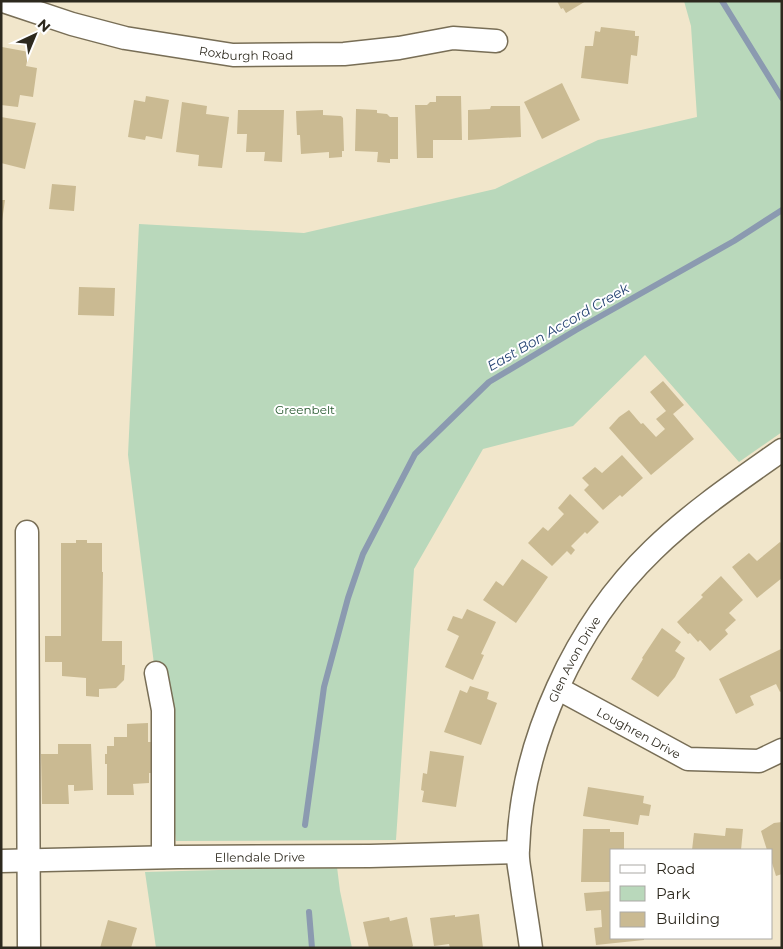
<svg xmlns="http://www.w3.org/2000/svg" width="783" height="949" viewBox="0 0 783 949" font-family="Montserrat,sans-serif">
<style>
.green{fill:#b9d8bb}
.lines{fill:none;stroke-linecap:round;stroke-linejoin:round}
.stream{stroke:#8b9ab0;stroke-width:6}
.building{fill:#caba92}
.minor-casing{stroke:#786e56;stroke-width:25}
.minor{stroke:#fff;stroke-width:22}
.labels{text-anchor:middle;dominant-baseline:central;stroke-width:4;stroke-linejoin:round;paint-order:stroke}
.street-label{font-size:12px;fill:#2d291e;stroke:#fff}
.park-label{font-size:12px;fill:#26582e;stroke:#fff}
.water-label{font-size:14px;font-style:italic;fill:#274574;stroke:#fff}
</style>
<rect width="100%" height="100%" fill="#f1e6cb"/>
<path class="green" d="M684,1H782V432L739,462L645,355L573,426L483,449L414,569L396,840L176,841L128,455L139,224L304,233L495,189L598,140L697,117L691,26Z
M337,867L340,891L352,948H156L145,872Z"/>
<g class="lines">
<path class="stream" d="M722,1L782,98
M305,825L324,687L348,598L363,554L415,454L489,382L576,330L734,241L782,210
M309,912L312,948"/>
</g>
<path class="building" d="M557,1H586L566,13L563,8L561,9Z
M601,27L635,31V36H639L637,56L631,55L628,84L581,78L585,46H593L595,31L600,32Z
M2,47L29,52L26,66L37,68L33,97L20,95L18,107L1,105Z
M562,83L580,120L542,139L524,102Z
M146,96L169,100L162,139L146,136L145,140L128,137L134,100L145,102Z
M436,96H461L462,140H433V158H417L415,105H427L430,102H436Z
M182,102L207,106L206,114L229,117L222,168L198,166L199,155L176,152Z
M491,106H520L521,137L468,140V110L490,109Z
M356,109L377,110V113L387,114L390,117H398V159H390V163L377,162L378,152L355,151Z
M238,110H284L282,162L264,161L265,152H246L247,134H237Z
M323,110V115L341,116L343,118L344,151H342V157L329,158V152L301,154L300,135H297L296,111Z
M1,117L36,123L25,169L1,163Z
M52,184L76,186L74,211L49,209Z
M1,200H5L2,221H1Z
M79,287L115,288L114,316L78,315Z
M663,381L684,405L673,414L694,439L651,475L609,428L619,417L629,410L641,424L643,423L656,437L665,429L656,419L666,411L650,392Z
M622,455L643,478L622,497L620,495L603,510L584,490L589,485L582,478L595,467L602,473Z
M570,494L599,522L587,534L585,532L571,546L575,550L571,555L567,551L552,566L528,543L543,527L548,531L564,514L558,508Z
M76,540H87V543H102V572H103L102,641H122V665H125L124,680L116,688L99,689V697L86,696V678L62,676V662H45V636H61V543H76Z
M780,542L782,544V578L757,598L732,567L749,553L757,561Z
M522,559L548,577L516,623L483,600L496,581L503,586Z
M721,576L743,600L729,613L736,620L725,630L728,634L710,651L700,640L698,642L690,633L688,634L677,622L703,597L701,595Z
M467,609L496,622L481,654L484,655L473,680L445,667L459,636L447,630L453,616L462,619Z
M662,628L681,642L675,651L685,658L675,677L658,697L631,679L643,659L642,658Z
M781,649L782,691L780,692L776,684L750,696L754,705L736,714L719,679Z
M470,686L489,692L487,699L497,703L481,745L444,732L460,690L467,693Z
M148,723V742H155V773H149V783L133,784L134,795H107V764H105V754H107V746H114V737H127V724Z
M58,744H91L93,790L74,791V785H68L69,804H42L41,754H58Z
M430,751L464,756L456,807L422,802L424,791L421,790L423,773L427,774Z
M588,787L644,796L643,803L651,805L649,816L640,815L638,825L583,816Z
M782,822V874L776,876L772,863V850H767L761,831L774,823Z
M726,828L743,829L741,850H692L694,833L725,836Z
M583,829H610V832H624V850H612L611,882H581Z
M612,891V938H644V940L596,945L594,928L602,927L601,910L586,911L584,893Z
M479,914L483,948H450L449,944L434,946L430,918L455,915V917Z
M389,917L390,921L407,917L413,946L411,948H369L363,922Z
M108,920L137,928L131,948H100Z"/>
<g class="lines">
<g class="minor-casing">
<g id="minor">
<path id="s1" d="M3,1L72,24L125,38L233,55L344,54L399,48L453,38L496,41"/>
<path d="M27,532L29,948"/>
<path d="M156,673L163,710V857"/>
<path id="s2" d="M559,689L688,759L759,761L782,750"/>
<path id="s3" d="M1,861L178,857L370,856L517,852"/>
<path id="s4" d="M531,948C528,925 524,903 521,880C520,871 517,860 518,850C521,742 576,624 653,550C692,512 738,481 782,450"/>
</g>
</g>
<use href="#minor" class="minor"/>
</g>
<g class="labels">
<g class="street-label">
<text stroke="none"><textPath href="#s1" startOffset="250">Roxburgh Road</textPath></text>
<text stroke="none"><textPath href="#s4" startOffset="300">Glen Avon Drive</textPath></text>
<text stroke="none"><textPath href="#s2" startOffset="91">Loughren Drive</textPath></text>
<text stroke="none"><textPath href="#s3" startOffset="259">Ellendale Drive</textPath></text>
</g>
<g class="park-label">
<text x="305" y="409">Greenbelt</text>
</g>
<g class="water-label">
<text transform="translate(558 327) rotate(-30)">East Bon Accord Creek</text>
</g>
</g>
<rect width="783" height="949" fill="none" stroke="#2d291e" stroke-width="5"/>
<rect x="610" y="849" width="162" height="90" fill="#ffffff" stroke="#aba9a5"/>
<rect x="620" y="865" width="25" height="8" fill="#ffffff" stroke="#aba9a5"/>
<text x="656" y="874" font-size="15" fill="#2d291e">Road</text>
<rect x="620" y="886" width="25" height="15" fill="#b9d8bb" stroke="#aba9a5"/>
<text x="656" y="899" font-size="15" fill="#2d291e">Park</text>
<rect x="620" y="912" width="25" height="15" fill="#caba92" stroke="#aba9a5"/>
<text x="656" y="924" font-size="15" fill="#2d291e">Building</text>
<g transform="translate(35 35) rotate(44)" stroke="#ffffff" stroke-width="4" paint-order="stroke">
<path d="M0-4L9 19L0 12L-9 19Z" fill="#2d291e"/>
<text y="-8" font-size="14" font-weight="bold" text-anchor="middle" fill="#2d291e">N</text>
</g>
</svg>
